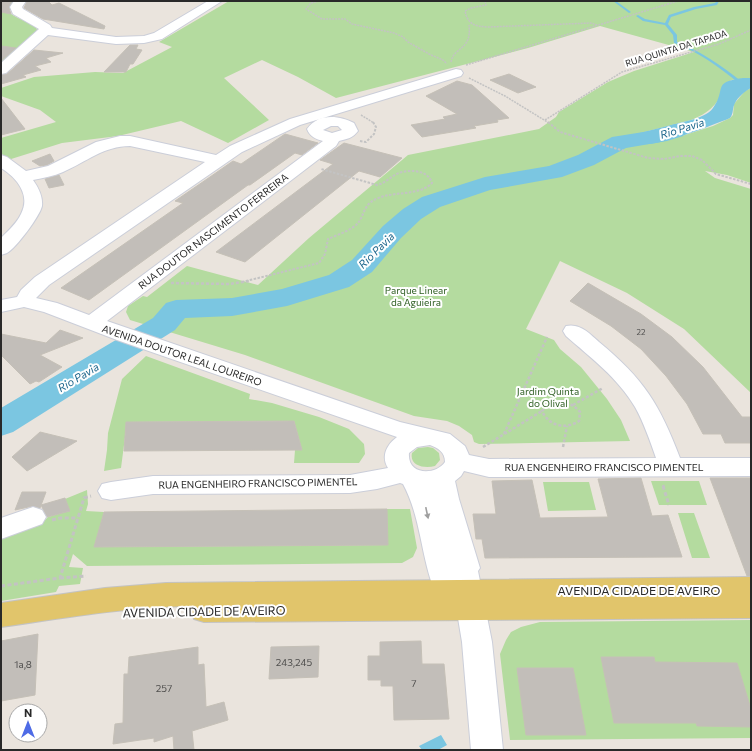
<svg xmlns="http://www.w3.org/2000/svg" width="752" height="751" viewBox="0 0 752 751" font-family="Commissioner,sans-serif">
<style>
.green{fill:#b4db9f}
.water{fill:#7bc6e1}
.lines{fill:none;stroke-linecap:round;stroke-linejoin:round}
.stream{fill:#7bc6e1;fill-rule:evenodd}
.river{fill:#7bc6e1;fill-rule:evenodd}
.building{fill:#c2beb9;stroke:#c5c0b7}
.minor-casing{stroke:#cbced9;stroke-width:2}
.major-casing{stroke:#c3c3c3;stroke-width:2}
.path-far3{stroke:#c3c3c3;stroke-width:1.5;stroke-dasharray:2 1;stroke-linecap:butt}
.path-far2{stroke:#c3c3c3;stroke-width:2;stroke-dasharray:2.5 1.5;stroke-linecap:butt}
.path-far1{stroke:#c3c3c3;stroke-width:2.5;stroke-dasharray:3 2;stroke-linecap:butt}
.path{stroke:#c3c3c3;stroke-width:3;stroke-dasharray:4 2.5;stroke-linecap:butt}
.minor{fill:#fff;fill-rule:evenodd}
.major{fill:#e1c56b;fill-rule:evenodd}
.oneway{fill:#9f9f9f}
.labels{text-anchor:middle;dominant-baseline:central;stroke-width:4;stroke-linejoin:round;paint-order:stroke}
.number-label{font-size:8px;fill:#4f4e4d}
.far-street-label{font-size:9px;fill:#292929;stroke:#fff}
.street-label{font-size:10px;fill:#292929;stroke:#fff}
.park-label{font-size:10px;fill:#2e5e22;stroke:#fff}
.near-number-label{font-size:10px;fill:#4f4e4d}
.water-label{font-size:11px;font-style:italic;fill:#1c658b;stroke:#fff}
.near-street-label{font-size:12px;fill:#292929;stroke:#fff}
</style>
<rect width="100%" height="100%" fill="#eae4dd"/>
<path class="green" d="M1,1H15L8,11C16,20 29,20 37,29L36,32L1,66Z
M229,1H751V78L731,80C717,101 716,110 691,120L625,137L666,141L713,126L730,118L733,115L734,104L745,91L751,88V183L727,175L705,171L715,178L751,189V393L684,329L627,293L560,261L526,329L554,340L560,349L581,367L607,399L621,420L630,441L479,444L474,442L472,435L459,426L447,421L414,416L245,355L130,320L126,312L128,306L143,296L147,297L187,266L258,285L309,238L408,155L539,129L556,117L559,112L608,82L634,71L694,52L600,26L528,48L336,98L298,77L262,60L224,78L269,120L228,143L181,121L118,136L62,143L8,160L1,153V138L56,122L40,110L1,96V88L34,77L95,72L123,73L172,47L159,42Z
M146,356L250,394L249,399L272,403L319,417L349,429L364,444L365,454L359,463H294L295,450H302L294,421L127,422L121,468L104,471L107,450L108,433L122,379Z
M428,447L433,448L439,453L440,460L435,466C425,469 409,466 412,453L418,448Z
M651,481H699L707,505H659Z
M543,482H589L596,510L548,511Z
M87,490L88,504L86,511L104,512L95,547L387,545V509H410L417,548L413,557L402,563L87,566L73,554L69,567L83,568L80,584L59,586L56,592L1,601V534L44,521L48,517L69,511L65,499Z
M678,513H694L710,558H692Z
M751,620V738L510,740L500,654L506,640L511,632L521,627L540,622Z"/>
<path class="water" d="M743,78H751V88C745,91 738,97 735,103C732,108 734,113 730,118C713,125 658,147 641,144C635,143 629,139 624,137L691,120C698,118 709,114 713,108C727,89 711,82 743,78Z
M441,735L447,745L438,750H422L419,746Z"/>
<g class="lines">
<path class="stream" d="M613,1H616L631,12L629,13Z
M717,1H719L717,5L696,9L671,17L668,24L677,35V42C701,51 722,66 742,82V84H740C719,67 699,52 674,43L673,35L665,25L643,21L636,16L638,15L645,19L665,23L669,15L694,7L715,3Z"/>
<path class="river" d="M675,124L683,126L686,131L683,136L667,141L626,148L594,165L562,177L490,190L440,207L421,219L401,238L372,272L349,287L287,306L232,316L185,318L175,330L13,432L1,436V408L153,318L166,303L176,300L232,298L282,289L329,275L352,260L383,226L403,209L422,197L485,177L549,166L578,155L612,137L656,130Z"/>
</g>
<path class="building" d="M1,1H12L9,8L11,14L1,12Z
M27,1H48L52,5L59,3L105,26L104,29L43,19L24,8Z
M130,45H138L136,49L142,50L133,64H130L126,72H104Z
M1,46L16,48L1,61Z
M34,50L63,53L46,58L51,62L35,66L41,70L23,75L26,77L1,84V75L7,74Z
M509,74L536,87L518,93L490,80Z
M457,81L472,85L509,118L497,120L498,122L474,126L476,128L422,137L411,125L445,119L443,117L457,114L426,96Z
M1,98L25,129L1,135Z
M285,134L318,143L302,155L295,153L250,185H248L89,300L61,288L183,203L175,201L210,177L233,161L241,164Z
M344,143L402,158L380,177L359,171L245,262L216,252L333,164L320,160Z
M50,154L54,161L47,165L40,166L32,161Z
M59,175L64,185L49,188L45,179Z
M588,283L641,314L672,337L703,367L742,417H751V443H725L721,434H703L687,404L666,376L641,349L611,326L570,301Z
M60,330L83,338L40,355L62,367L39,382L36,381L30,384L1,355V334L46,343Z
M294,421L302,450L124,451L126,422Z
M40,432L77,441L27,471L12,457Z
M641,478L652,516L668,515L682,557L485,558L482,539H476L473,514H496L492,481L532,480L540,518L608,517L598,479Z
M710,478H751V576H747Z
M22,492H46L40,508L33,506L15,510Z
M65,498L70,511L47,517L41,505Z
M387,509L388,545L94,547L104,512Z
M38,634L35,695L1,701V641Z
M421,641L422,664H444L449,719L394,720L393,686H381V680H368V656H380V642Z
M319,646L318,677L269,679L271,647Z
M198,647V665L204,664L206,707L224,702L228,720L192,731L194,750H174L173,736L154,742V738L113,744L115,724L123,723L124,674H128L129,657Z
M601,657H654L655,662L737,663L751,709V727L697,726L696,723H614Z
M517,668H573L586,735H526Z"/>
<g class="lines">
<g class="minor-casing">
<path id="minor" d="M14,1H26L22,7L23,9L50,25L52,28L116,37L144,36L154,33L208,1H222L162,39L144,43L116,44L48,35L6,73L1,74V63L39,29L13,14L10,7Z
M456,69L461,70L463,73L461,76L300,125L242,152L49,285L36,298L57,303L89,315L323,141C316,139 310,137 307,129C318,113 339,115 354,123L358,131C353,138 347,139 339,141L336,146L107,321L400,422L450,434L465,446L469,455L489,459L656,458C650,441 644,423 635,407C618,378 590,357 566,336L563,331L566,326C580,323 589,333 599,342C644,379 660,405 680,458H751V476L489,477L464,471L461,476L455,481L459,499L480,568L478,571L492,642L503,750H471L462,642L458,618L456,619L446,615C438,600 431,584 427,567C420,539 417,510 403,484L400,483L377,489L350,493L153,494L111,500L102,498L98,491L102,484L111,482L153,476L350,475L388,468C381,457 386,445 397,437L117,340L44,312L24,307L1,312V300L17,297L21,290L35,277L205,162L130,146C104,146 86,162 63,172C54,176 43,178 33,180C38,187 43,196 42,206C40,216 16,248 7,253C5,254 3,254 1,255V238C8,231 17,223 21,214C31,195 17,178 1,168V155L7,157L26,171L48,166L96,142L120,136H130L216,155L230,146L290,119ZM331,126H338L342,130L332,133L323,130ZM430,445C438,448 445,452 445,462C435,476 407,475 409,453L417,447Z
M33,507L42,510L46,517L42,524L1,539V518Z"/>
</g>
<g class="major-casing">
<path id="major" d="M751,577V618L204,622L194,619L190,610L191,606C127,607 64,618 1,627V603L105,588L166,583Z"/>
</g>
<path class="path-far3" d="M319,1L311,3L306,9L322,19H345L352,24L394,33L403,37L408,42L429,54L443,60L447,64
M485,1L486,5L471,8L465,11C468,25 475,26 488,27L591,23L597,25
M451,62C454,46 472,51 469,25
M466,65L678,1
M469,78L505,96L549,123
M361,115L374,123
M545,120L622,72L719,44L751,30"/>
<path class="path-far2" d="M548,122L560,132L648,158L664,159L680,156H692L702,160L716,174L751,184
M360,141L366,142L374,134L376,127L373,122
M242,282L319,263L325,254L328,239C337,235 352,230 358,223C363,217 364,207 371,202C389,189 417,198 432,183C428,170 410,169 399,173C391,176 386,183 377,185L321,169"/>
<path class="path-far1" d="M171,283L229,284L250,281
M561,401C569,403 575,406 580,412L579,421C565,430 549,426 542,411L550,403Z
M573,405L603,388
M504,434L547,337
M483,447L542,411
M563,447L567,426
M663,485L664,487"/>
<path class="path" d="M663,486L669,505
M52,520L60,518H78
M60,578L86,576
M1,586L60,578L84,498L91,496"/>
<use href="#minor" class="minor"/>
<use href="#major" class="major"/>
</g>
<defs><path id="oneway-solid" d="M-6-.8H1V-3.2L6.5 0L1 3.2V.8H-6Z"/></defs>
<use class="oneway" href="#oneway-solid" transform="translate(427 513) rotate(78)"/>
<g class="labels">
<g class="number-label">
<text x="641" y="332">22</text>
</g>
<g class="far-street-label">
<text transform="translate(676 48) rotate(-17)">RUA QUINTA DA TAPADA</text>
</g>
<g class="street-label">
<text transform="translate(213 231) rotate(-37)">RUA DOUTOR NASCIMENTO FERREIRA</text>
<text transform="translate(182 355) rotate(19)">AVENIDA DOUTOR LEAL LOUREIRO</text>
<text x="604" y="467">RUA ENGENHEIRO FRANCISCO PIMENTEL</text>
<text transform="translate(258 483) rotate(-1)">RUA ENGENHEIRO FRANCISCO PIMENTEL</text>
</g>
<g class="park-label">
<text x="416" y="290">Parque Linear<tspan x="416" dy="12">da Aguieira</tspan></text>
<text x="548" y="391">Jardim Quinta<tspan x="548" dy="12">do Olival</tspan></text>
</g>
<g class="near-number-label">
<text x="294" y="662">243,245</text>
<text x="23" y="664">1a,8</text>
<text x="414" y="683">7</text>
<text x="164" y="688">257</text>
</g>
<g class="water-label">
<text transform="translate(682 128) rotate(-17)">Rio Pavia</text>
<text transform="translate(376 250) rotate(-45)">Rio Pavia</text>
<text transform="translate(78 377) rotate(-31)">Rio Pavia</text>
</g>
<g class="near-street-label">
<text x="639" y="590">AVENIDA CIDADE DE AVEIRO</text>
<text transform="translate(204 611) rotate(-1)">AVENIDA CIDADE DE AVEIRO</text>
</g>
</g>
<rect width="752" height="751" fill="none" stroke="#292929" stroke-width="4"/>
<g transform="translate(28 723)"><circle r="19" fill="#ffffff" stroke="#a9a9a9"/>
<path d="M0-3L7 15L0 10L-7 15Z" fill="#4e6be6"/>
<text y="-6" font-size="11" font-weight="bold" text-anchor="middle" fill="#292929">N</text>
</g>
</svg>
